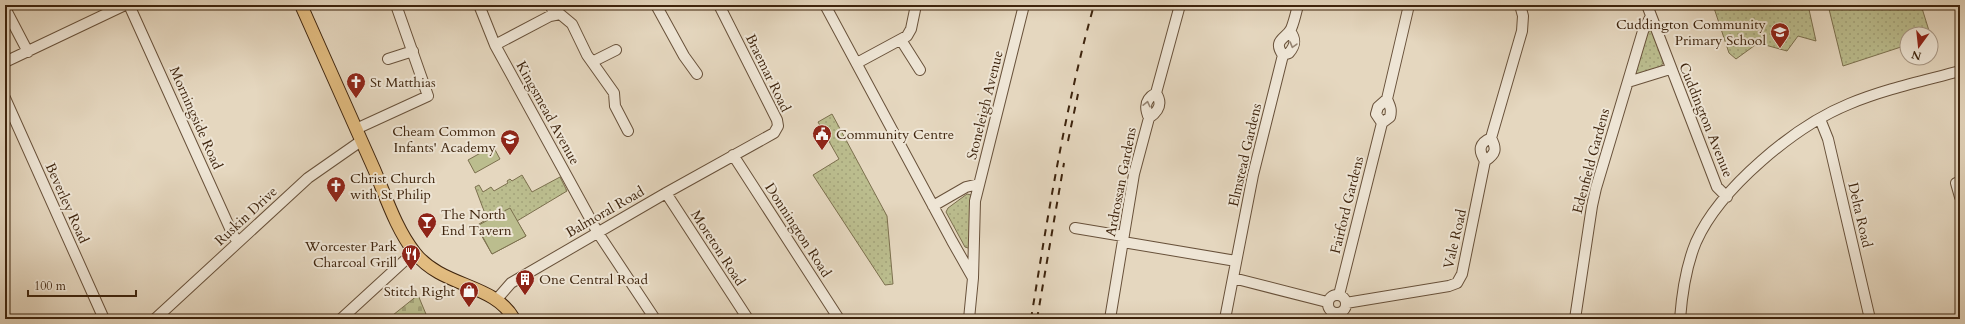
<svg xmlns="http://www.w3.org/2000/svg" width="1965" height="324" viewBox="0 0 1965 324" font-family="Cardo,serif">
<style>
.green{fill:url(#green-dots);stroke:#7c704e}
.cemetery{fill:url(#cemetery-stones);stroke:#7c704e}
.pitch{fill:#bbbd8e;stroke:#7c704e}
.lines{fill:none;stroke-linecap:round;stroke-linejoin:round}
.minor-casing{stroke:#68513a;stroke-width:12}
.major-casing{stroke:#3e240d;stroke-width:14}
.minor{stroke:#eee5d5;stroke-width:10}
.major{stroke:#e2bc80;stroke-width:12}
.rail{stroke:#3e240d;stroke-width:2;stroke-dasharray:7 7;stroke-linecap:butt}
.oneway{stroke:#968471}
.labels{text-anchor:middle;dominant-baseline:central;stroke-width:4;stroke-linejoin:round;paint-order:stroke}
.poi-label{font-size:14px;fill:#3e240d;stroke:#eee5d5;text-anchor:start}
.street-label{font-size:14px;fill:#3e240d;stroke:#eee5d5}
</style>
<defs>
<pattern id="green-dots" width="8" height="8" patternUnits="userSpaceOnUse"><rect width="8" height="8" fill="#bbbd8e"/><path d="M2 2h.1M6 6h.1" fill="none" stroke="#a2a279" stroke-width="1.8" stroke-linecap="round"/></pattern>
<pattern id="cemetery-stones" width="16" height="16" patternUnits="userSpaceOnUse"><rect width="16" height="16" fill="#bbbd8e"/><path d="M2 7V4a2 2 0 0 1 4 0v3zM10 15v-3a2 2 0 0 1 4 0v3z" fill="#a2a279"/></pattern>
</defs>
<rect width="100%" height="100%" fill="#e5d7bf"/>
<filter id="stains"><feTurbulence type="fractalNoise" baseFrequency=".005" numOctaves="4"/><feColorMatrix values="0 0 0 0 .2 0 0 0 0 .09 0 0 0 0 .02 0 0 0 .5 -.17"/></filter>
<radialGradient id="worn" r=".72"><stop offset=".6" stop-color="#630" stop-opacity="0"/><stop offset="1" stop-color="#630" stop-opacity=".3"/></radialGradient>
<path class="green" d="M1713,5H1808L1816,41L1798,36L1787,51L1758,43L1736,59L1729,53Z
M1828,5H1921L1930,34H1907V45L1843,66Z
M1648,29L1653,30L1664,62L1660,67L1639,75L1635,73Z
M832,114L887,216L893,284L885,285L813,175L839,159L818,122Z
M522,175L532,192L560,177L567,191L517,221L526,236L492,254L476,226L487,219L475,187L479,185L483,192L491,187L494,191L508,183L507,181L510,179L512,181Z
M967,194L971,195L973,198L970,246L968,248L965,247L946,212L948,208Z"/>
<path class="cemetery" d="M418,295L428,319H388Z"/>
<path class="pitch" d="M493,146L500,159L475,173L468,160Z
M510,208L526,236L492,254L477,226Z"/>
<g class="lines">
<g class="minor-casing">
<path id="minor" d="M129,5L233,235L238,242
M479,5L495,45L598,233L655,319
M550,5L555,14
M656,5L684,56L697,74
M825,5L952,241L973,278
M1647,5L1717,187L1727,197
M5,8L28,52
M901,40L920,70
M495,45L550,16L560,14L572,24L587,55L614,93L615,106L628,131
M1283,55L1289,53C1296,45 1296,39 1290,31
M388,59L413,51
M5,62L125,5
M592,62L616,50
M857,63L907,36L911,29L916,5
M1628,82L1670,69
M5,98L104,319
M1149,118C1144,107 1145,99 1156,93
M1820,119L1828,139L1870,319
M1382,123L1376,114L1378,107L1387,99L1409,5
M356,129L428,96L396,5
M733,155L839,319
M1485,161C1496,154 1497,149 1491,138L1522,31L1523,16L1520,5
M1956,183L1960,197
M666,193L748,319
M933,206L966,187L979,184
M1075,228L1123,236
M1123,242L1236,261
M1233,278L1327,302
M1328 304a9 9 0 1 1 18 0a9 9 0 1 1-18 0Z
M1339,295L1382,123L1390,117C1392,109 1390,106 1387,99
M497,299L511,283L666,193L774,133L778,126L777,120L719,5
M1346,303L1449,286L1457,283L1462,274L1485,161C1478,150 1479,143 1491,138
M155,319L308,178L361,141
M341,319L414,252
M969,319L973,278L975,201L1024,5
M1110,319L1134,174L1149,118C1159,111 1163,104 1156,93L1180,5
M1225,319L1253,175L1283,55C1272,40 1286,39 1291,29C1294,22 1296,13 1298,5
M1575,319L1592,206L1596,188L1643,31L1651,16
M1680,319C1682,293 1686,266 1696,242C1720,188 1795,126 1849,104C1885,89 1923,81 1960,71"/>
</g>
<g class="major-casing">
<path id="major" d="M301,5C325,60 350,114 374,169C386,197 396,229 415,253C443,288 494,283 514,319"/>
</g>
<use href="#minor" class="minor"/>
<use href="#major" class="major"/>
<path class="rail" d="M1068,141L1078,94
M1031,319C1048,214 1065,108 1094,5
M1037,319L1064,163"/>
</g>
<defs><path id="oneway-chevron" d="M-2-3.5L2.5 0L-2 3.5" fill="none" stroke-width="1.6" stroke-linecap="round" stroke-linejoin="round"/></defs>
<g class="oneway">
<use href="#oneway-chevron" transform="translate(1293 45) rotate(106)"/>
<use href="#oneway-chevron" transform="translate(1147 104) rotate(-77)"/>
</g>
<defs>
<g id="school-pin" transform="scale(1)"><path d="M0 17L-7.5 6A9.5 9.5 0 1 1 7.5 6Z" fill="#8f2418" stroke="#eee5d5"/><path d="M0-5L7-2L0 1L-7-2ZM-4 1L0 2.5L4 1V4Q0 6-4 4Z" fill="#fff"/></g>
<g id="church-pin" transform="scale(1)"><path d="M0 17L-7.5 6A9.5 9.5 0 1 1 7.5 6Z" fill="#8f2418" stroke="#eee5d5"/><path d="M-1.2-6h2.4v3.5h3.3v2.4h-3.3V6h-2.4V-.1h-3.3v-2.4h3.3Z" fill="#fff"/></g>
<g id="civic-pin" transform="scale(1)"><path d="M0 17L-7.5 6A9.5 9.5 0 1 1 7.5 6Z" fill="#8f2418" stroke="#eee5d5"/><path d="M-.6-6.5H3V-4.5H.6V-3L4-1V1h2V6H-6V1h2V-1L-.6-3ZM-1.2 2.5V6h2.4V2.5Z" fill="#fff"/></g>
<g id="bar-pin" transform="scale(1)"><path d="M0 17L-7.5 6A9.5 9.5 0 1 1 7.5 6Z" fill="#8f2418" stroke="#eee5d5"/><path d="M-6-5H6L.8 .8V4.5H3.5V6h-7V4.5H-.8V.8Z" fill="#fff"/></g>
<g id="restaurant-pin" transform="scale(1)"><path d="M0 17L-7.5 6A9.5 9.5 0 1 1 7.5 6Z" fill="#8f2418" stroke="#eee5d5"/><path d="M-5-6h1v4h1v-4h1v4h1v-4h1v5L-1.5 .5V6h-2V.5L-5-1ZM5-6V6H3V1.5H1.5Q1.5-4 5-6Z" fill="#fff"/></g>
<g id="building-pin" transform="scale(1)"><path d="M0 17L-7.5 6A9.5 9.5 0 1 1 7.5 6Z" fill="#8f2418" stroke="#eee5d5"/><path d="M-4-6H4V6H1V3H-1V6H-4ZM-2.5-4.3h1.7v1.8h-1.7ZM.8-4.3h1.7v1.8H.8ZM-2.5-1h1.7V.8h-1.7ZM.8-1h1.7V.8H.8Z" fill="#fff"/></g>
<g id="shop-pin" transform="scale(1)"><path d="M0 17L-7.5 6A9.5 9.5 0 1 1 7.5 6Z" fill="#8f2418" stroke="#eee5d5"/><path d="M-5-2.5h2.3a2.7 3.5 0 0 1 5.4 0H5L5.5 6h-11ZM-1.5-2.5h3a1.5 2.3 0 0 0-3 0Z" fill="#fff"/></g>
</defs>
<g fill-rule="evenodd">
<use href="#school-pin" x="1780" y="32"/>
<use href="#church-pin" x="356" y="82"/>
<use href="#civic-pin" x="822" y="134"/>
<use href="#school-pin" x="510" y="139"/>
<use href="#church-pin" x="336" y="186"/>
<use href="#bar-pin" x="427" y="222"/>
<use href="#restaurant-pin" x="411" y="254"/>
<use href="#building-pin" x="525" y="279"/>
<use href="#shop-pin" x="469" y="291"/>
</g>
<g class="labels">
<g class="poi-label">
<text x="1766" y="24" text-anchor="end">Cuddington Community<tspan x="1766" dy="16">Primary School</tspan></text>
<text x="370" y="82">St Matthias</text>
<text x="496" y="131" text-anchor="end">Cheam Common<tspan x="496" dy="16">Infants' Academy</tspan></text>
<text x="836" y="134">Community Centre</text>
<text x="350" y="178">Christ Church<tspan x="350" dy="16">with St Philip</tspan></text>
<text x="441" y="214">The North<tspan x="441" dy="16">End Tavern</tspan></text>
<text x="397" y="246" text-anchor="end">Worcester Park<tspan x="397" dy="16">Charcoal Grill</tspan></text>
<text x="539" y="279">One Central Road</text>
<text x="455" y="291" text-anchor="end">Stitch Right</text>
</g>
<g class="street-label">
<text transform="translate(768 73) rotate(64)">Braemar Road</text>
<text transform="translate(985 105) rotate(-76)">Stoneleigh Avenue</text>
<text transform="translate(548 113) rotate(61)">Kingsmead Avenue</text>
<text transform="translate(196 118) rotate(66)">Morningside Road</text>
<text transform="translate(1706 120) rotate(68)">Cuddington Avenue</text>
<text transform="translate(1245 155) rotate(-77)">Elmstead Gardens</text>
<text transform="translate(1591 161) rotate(-75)">Edenfield Gardens</text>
<text transform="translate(1121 182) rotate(-79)">Ardrossan Gardens</text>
<text transform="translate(67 203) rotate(66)">Beverley Road</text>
<text transform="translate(1347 205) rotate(-76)">Fairford Gardens</text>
<text transform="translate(605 212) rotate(-30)">Balmoral Road</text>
<text transform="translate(1860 215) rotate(77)">Delta Road</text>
<text transform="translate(246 216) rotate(-43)">Ruskin Drive</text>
<text transform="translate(798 230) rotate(57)">Donnington Road</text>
<text transform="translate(1455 239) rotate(-77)">Vale Road</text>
<text transform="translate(718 248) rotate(57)">Moreton Road</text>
</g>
</g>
<rect width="1965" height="324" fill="none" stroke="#e5d7bf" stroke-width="20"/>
<rect x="6" y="6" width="1953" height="312" fill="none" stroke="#3e240d" stroke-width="2"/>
<rect x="10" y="10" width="1945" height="304" fill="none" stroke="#3e240d"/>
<g transform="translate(1919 46) rotate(195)"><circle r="19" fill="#eee5d5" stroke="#a89885"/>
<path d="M0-3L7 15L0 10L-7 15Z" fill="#8f2418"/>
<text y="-6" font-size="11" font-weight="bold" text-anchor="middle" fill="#3e240d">N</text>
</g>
<path d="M28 290v6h108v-6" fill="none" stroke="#3e240d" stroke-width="2"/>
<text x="34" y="290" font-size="12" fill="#3e240d" stroke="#eee5d5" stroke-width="3" paint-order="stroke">100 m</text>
<rect width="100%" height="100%" filter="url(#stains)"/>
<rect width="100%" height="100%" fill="url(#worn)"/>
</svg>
